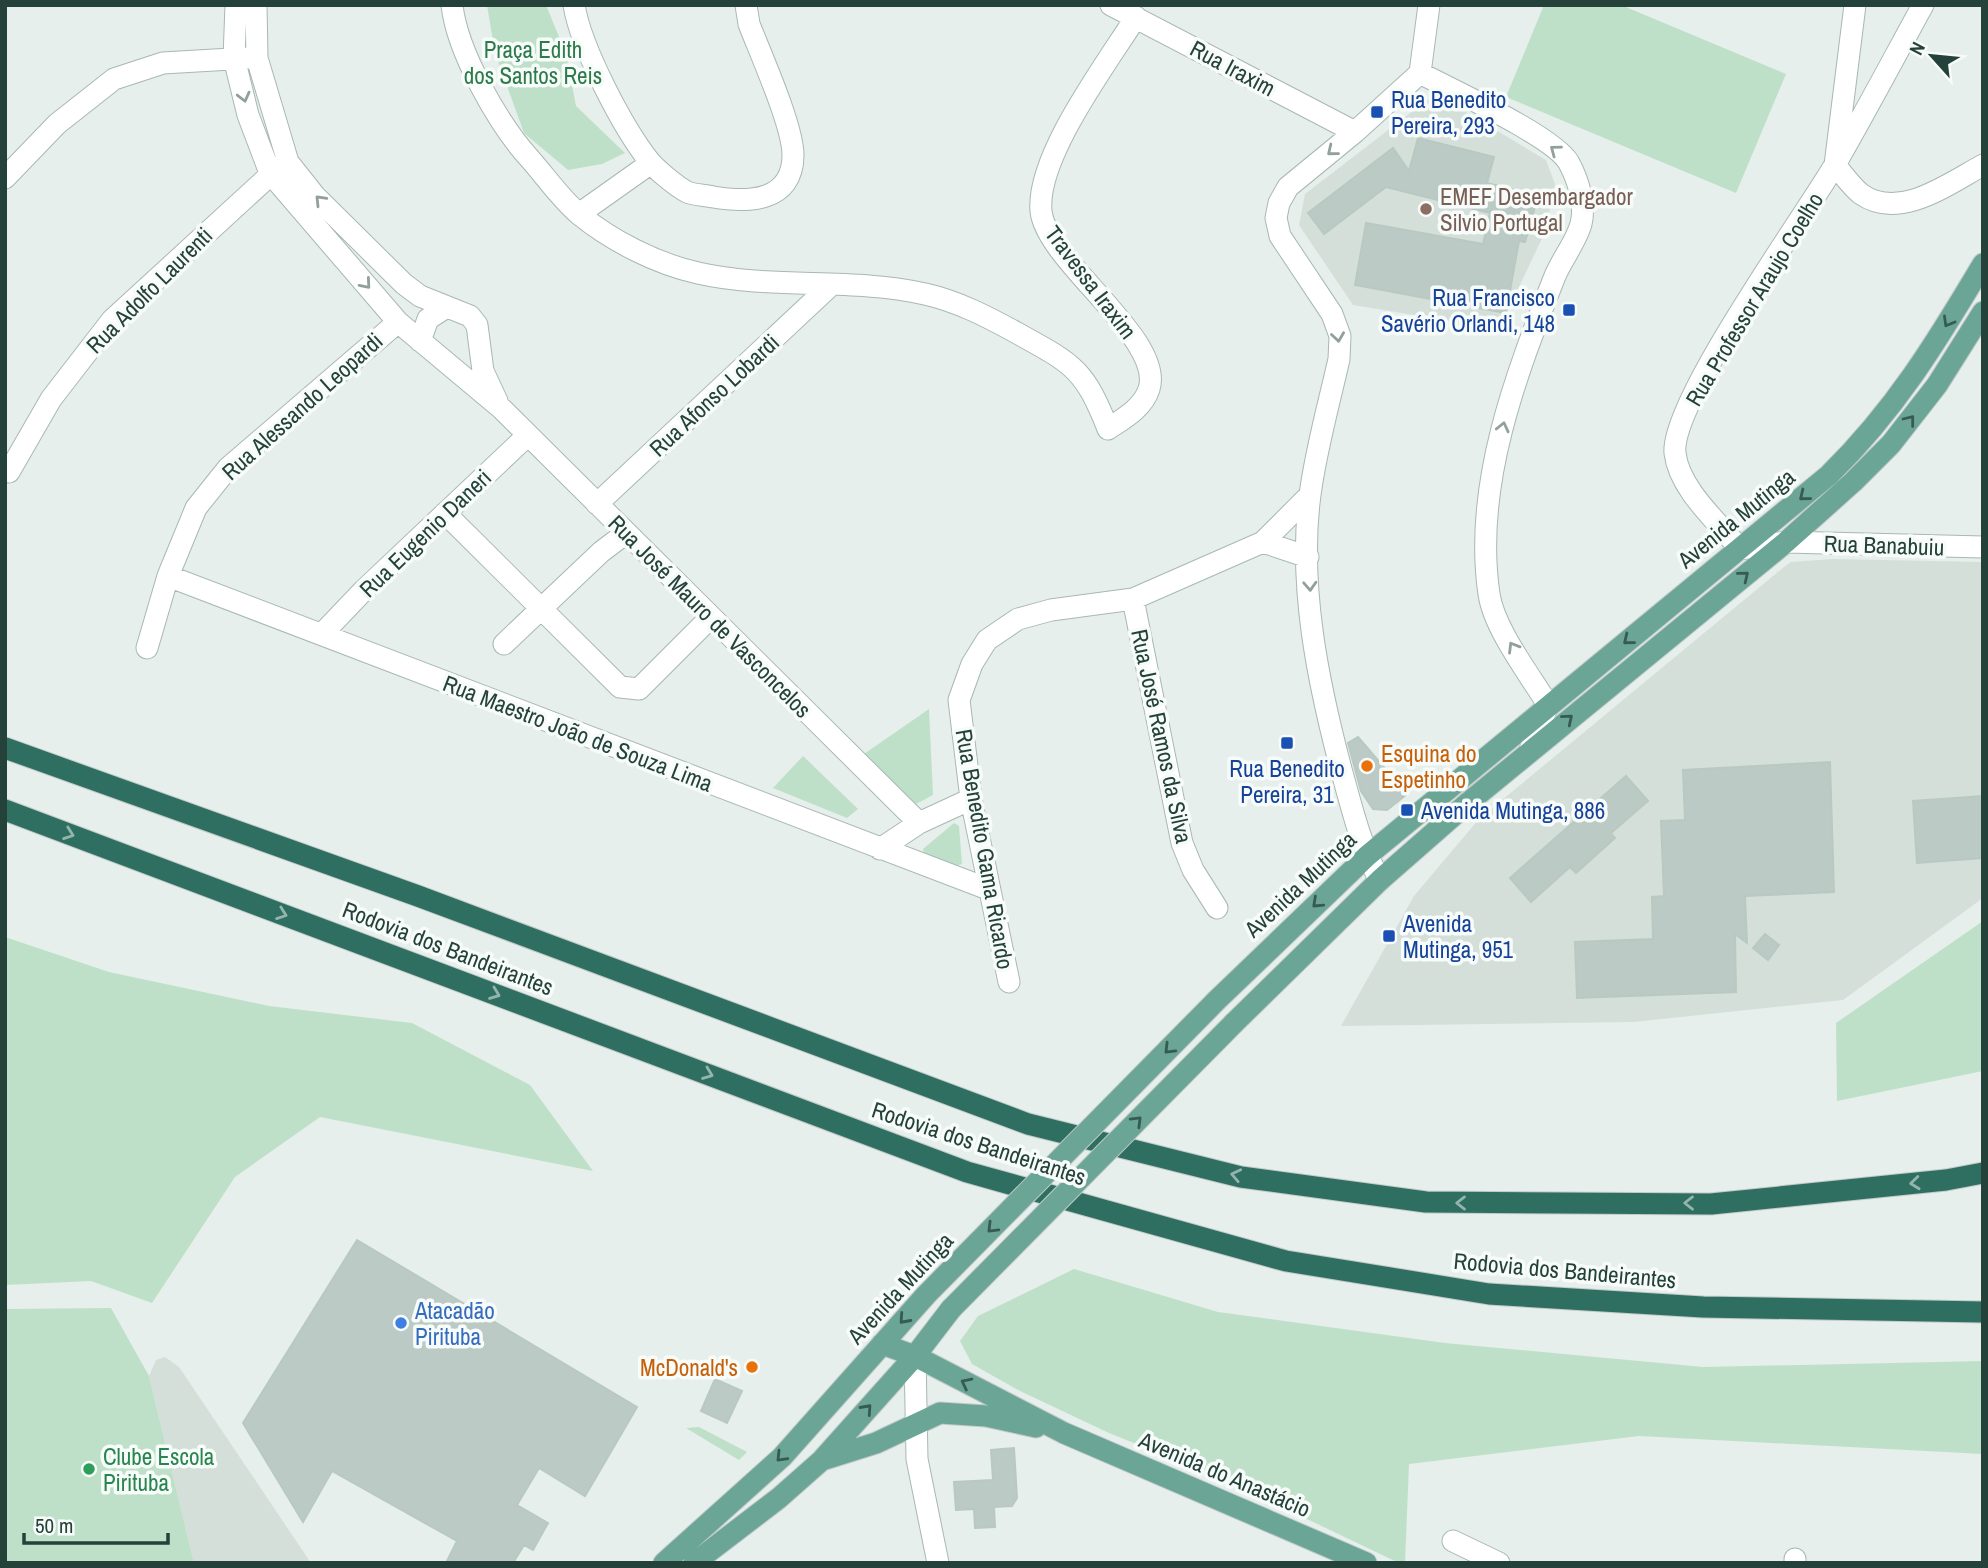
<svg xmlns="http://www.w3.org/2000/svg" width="1988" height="1568" viewBox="0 0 1988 1568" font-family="'Archivo Narrow',sans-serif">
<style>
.built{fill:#d4dfda}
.green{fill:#bfe0c8}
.building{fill:#bbcac4;stroke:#b8c9c2;stroke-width:2}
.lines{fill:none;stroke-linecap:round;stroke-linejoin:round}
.minor-casing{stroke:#a8b8b2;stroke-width:23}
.major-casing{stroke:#c2cac8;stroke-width:23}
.highway-casing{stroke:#c2cac8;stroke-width:23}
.minor{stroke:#fff;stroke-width:21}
.major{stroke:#6aa596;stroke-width:21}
.highway{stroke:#2f6f62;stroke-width:21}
.major-bridge-casing{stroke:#c2cac8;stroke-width:23;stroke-linecap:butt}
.major-bridge{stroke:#6aa596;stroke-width:21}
.oneway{stroke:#92a09c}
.oneway2{stroke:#365b51}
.oneway3{stroke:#93b5ae}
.transit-dot{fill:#1a4fb4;stroke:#f7fbf9;stroke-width:2.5}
.education-dot{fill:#8d6e63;stroke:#f7fbf9;stroke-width:2.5}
.food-dot{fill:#e8710a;stroke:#f7fbf9;stroke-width:2.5}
.shop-dot{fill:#3f7fe0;stroke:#f7fbf9;stroke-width:2.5}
.leisure-dot{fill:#2e9e5b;stroke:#f7fbf9;stroke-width:2.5}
.labels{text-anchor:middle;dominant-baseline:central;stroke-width:7;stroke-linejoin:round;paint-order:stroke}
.park-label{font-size:23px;fill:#2d7a4b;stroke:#f7fbf9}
.street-label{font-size:23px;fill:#24423a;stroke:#f7fbf9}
.transit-label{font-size:23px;fill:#164399;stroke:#f7fbf9;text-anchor:start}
.education-label{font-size:23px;fill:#785e54;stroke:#f7fbf9;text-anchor:start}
.food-label{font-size:23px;fill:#c56008;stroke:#f7fbf9;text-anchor:start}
.shop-label{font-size:23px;fill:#366cbe;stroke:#f7fbf9;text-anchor:start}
.leisure-label{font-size:23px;fill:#27864d;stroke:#f7fbf9;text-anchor:start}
</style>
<rect width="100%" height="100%" fill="#e6efeb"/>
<path class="built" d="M1435,94L1546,160L1555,184L1546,230L1499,329L1353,305L1299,225L1305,194Z
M1832,559L1983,562V898L1843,1000L1633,1022L1341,1026L1414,896L1479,819L1784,567L1791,562Z
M165,1357L179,1367L311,1563H194L149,1376L156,1360Z"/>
<path class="green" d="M487,5H546L566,54L576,106L625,153L602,164L568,170L524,133L495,53Z
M1544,5H1621L1786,74L1736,193L1506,97Z
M929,709L933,795L916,804L864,754Z
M803,756L858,809L847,818L773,788Z
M954,823L959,826L962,864L955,866L925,855L923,849Z
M1983,921V1071L1837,1101L1836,1023Z
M5,937L109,972L269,1006L412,1023L530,1085L593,1171L320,1117L235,1177L152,1303L91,1281L5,1285Z
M1074,1269L1218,1312L1445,1343L1703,1367L1983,1361V1454L1639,1436L1409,1464L1405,1563H1399L1221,1478L1109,1433L1020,1391L972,1364L960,1341L978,1316Z
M111,1308L149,1376L194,1563H5V1309Z
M699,1427L747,1452L739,1460L686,1428Z"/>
<path class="building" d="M1418,138L1494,157L1487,183L1538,196L1525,242L1519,241L1506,313L1355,285L1366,223L1483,244L1490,213L1386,187L1324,234L1308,213L1393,148L1409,171Z
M1358,737L1407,794L1387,810L1373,809L1361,791L1348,743Z
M1830,762L1834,892L1745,896L1747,943L1735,934L1736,992L1577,998L1575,942L1653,939L1652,897L1664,896L1661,821L1685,820L1683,770Z
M1626,776L1648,801L1611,833L1615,838L1576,873L1570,867L1531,902L1510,878Z
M1983,796V858L1917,863L1913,801Z
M1765,934L1779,945L1768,960L1753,948Z
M357,1240L637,1407L585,1496L539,1468L517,1505L548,1523L533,1550L524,1545L513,1563H446L457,1541L332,1471L303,1522L243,1423Z
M715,1379L742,1391L727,1423L701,1411Z
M1014,1448L1017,1498L1012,1506L994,1507L995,1527L975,1528L974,1509L956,1510L954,1482L993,1480L991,1450Z"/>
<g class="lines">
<g class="minor-casing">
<path id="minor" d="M236,5L234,58L248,115L270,173L398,322L502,409L919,823
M256,5L257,58L288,162L315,196L404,284L420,296L470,316L477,325L483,371L497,401
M452,5C457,52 499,125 530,159C546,177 561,199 580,215C612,241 657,264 698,273C772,290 851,277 925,294C957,301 988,317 1017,333C1073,364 1084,368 1108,429C1123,419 1143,408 1149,389C1165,339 1046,261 1041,211C1036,157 1107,63 1136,17
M574,5C581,48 623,128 650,162C658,171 676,186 687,192C694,195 705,195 713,197C748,203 793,202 793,155C793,126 761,55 749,24L746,5
M1111,5L1355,132
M1855,5L1835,165C1843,174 1851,186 1861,194C1899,221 1948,184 1983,165
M1923,5C1894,58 1866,111 1836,163C1805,216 1670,403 1675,453C1679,489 1718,522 1740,549L1786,542L1983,547
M1420,73C1450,89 1555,137 1569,163C1578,180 1586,204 1581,224C1576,242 1562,259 1555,276C1516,374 1473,486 1489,594C1494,629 1530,675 1548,705L1530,750
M5,178L57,124L114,79L163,63L248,58
M579,214L651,163
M420,341L428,319L445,308
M9,472L51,399L112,320L280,166
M597,504L831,285
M445,513L620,687L639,689L711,617
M1263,542L1308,557
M168,576L988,889
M1133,599L1182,843L1193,870L1217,908
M323,633L364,590L528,435
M504,644L601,552L626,533
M147,648L168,576L196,508L228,468L398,322
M880,849L919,823L971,799
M1380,880C1360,845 1352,808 1341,769C1318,682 1298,585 1310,495C1316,449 1329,404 1339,359L1340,336L1332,314L1280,236L1276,218L1279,203L1288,187L1355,132L1420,73L1429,5
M1009,982L971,799L959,700L972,664L987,640L1018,619L1051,610L1133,599L1263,542L1310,495
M915,1356L917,1459L938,1563
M1453,1541L1499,1563
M1795,1563V1559"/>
</g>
<g class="major-casing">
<path id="major" d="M1217,1000L1367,856L1829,475C1895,410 1936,343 1983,264
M1234,1023L1380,880L1469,802L1786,542L1853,482L1891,444L1937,385L1983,312
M882,1344L915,1356L1064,1433L1366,1563
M822,1460L876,1443L940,1413L986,1416L1036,1427
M664,1563L782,1457L926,1295
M694,1563L779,1498L822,1460L915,1356L951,1309"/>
</g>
<g class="highway-casing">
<path id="highway" d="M5,748L418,896L1028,1124L1241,1177L1426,1202L1711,1204L1946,1180L1983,1173
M5,810L967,1172L1286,1261L1489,1294L1703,1307L1983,1312"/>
</g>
<use href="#minor" class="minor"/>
<use href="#major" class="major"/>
<use href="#highway" class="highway"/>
<g class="major-bridge-casing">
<path id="major-bridge" d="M926,1295L1217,1000
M951,1309L1234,1023"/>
</g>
<use href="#major-bridge" class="major-bridge"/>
</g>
<defs><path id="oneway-chevron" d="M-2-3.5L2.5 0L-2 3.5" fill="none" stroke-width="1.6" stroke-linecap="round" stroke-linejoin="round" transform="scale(1.75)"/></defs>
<g class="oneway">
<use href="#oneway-chevron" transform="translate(244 97) rotate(76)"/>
<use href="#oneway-chevron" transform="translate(1555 150) rotate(-143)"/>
<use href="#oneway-chevron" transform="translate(1332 151) rotate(141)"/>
<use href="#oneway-chevron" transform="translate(320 200) rotate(-134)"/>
<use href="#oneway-chevron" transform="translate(366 284) rotate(49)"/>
<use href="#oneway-chevron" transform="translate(1338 337) rotate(82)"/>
<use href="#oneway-chevron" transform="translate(1503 427) rotate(-77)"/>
<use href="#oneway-chevron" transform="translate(1310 586) rotate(87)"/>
<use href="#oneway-chevron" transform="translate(1513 647) rotate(-121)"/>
</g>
<g class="oneway2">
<use href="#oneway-chevron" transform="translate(1948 322) rotate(120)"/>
<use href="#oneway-chevron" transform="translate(1910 420) rotate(-52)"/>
<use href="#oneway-chevron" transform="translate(1804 496) rotate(141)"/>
<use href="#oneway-chevron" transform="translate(1744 576) rotate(-39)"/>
<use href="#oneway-chevron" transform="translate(1628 640) rotate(141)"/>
<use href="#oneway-chevron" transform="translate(1568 719) rotate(-40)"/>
<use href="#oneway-chevron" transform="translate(1317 903) rotate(137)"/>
<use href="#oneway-chevron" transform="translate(1169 1049) rotate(135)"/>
<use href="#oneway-chevron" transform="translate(1137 1121) rotate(-45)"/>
<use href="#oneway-chevron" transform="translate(992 1228) rotate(135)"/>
<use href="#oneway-chevron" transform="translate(904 1319) rotate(132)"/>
<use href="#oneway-chevron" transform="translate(966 1383) rotate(-153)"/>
<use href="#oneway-chevron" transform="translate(867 1409) rotate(-48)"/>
<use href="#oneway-chevron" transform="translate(781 1457) rotate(134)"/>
</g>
<g class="oneway3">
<use href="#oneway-chevron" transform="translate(69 834) rotate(20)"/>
<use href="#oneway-chevron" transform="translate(282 914) rotate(20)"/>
<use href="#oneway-chevron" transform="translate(495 994) rotate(21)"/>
<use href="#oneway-chevron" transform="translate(708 1074) rotate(21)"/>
<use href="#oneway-chevron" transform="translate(1236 1175) rotate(-168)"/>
<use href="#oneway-chevron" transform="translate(1915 1183) rotate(174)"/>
<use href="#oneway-chevron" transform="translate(1461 1203) rotate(-180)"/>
<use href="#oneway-chevron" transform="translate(1689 1203) rotate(-180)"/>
</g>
<g class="transit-dot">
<rect x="1370" y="105" width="14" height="14" rx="3.5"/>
<rect x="1562" y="303" width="14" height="14" rx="3.5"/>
<rect x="1280" y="736" width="14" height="14" rx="3.5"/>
<rect x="1400" y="803" width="14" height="14" rx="3.5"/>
<rect x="1382" y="929" width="14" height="14" rx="3.5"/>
</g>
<circle class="education-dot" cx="1426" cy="209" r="7"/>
<g class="food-dot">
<circle cx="1367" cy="766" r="7"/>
<circle cx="752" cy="1367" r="7"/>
</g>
<circle class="shop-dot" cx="401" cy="1323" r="7"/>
<circle class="leisure-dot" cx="89" cy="1469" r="7"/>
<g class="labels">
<g class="park-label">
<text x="533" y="49">Praça Edith<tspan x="533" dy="26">dos Santos Reis</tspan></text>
</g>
<g class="street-label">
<text transform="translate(1233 68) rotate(28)">Rua Iraxim</text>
<text transform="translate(1091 282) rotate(53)">Travessa Iraxim</text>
<text transform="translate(149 290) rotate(-45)">Rua Adolfo Laurenti</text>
<text transform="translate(1754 299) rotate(-59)">Rua Professor Araujo Coelho</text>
<text transform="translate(714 395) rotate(-43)">Rua Afonso Lobardi</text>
<text transform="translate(302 406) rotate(-42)">Rua Alessando Leopardi</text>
<text transform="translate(1736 518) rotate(-39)">Avenida Mutinga</text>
<text transform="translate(425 533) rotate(-44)">Rua Eugenio Daneri</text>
<text transform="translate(1884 545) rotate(2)">Rua Banabuiu</text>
<text transform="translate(710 616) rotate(45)">Rua José Mauro de Vasconcelos</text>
<text transform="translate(578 733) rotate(21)">Rua Maestro João de Souza Lima</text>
<text transform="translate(1162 736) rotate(78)">Rua José Ramos da Silva</text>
<text transform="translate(985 849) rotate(80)">Rua Benedito Gama Ricardo</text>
<text transform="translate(1300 884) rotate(-43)">Avenida Mutinga</text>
<text transform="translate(448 948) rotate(21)">Rodovia dos Bandeirantes</text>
<text transform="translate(979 1143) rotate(18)">Rodovia dos Bandeirantes</text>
<text transform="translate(1565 1270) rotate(5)">Rodovia dos Bandeirantes</text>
<text transform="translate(900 1288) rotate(-47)">Avenida Mutinga</text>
<text transform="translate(1225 1474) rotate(23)">Avenida do Anastácio</text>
</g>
<g class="transit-label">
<text x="1391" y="99">Rua Benedito<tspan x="1391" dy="26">Pereira, 293</tspan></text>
<text x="1555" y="297" text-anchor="end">Rua Francisco<tspan x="1555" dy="26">Savério Orlandi, 148</tspan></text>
<text x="1287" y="768" text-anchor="middle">Rua Benedito<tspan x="1287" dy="26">Pereira, 31</tspan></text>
<text x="1421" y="810">Avenida Mutinga, 886</text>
<text x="1403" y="923">Avenida<tspan x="1403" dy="26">Mutinga, 951</tspan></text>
</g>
<g class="education-label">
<text x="1440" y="196">EMEF Desembargador<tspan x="1440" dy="26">Silvio Portugal</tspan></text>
</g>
<g class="food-label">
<text x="1381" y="753">Esquina do<tspan x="1381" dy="26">Espetinho</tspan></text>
<text x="738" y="1367" text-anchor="end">McDonald's</text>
</g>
<g class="shop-label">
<text x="415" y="1310">Atacadão<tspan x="415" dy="26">Pirituba</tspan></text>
</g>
<g class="leisure-label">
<text x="103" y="1456">Clube Escola<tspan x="103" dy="26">Pirituba</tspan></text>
</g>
</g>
<rect width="1988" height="1568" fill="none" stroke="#24423a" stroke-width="14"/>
<g transform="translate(1932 56) rotate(297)" stroke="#f7fbf9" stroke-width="5" paint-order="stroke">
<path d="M0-5L12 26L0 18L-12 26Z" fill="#24423a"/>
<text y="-10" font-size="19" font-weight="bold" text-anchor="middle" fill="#24423a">N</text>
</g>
<path d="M24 1533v10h144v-10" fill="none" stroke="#24423a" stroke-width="3.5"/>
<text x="35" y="1533" font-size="21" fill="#24423a" stroke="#f7fbf9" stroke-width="5" paint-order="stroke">50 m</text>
</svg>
